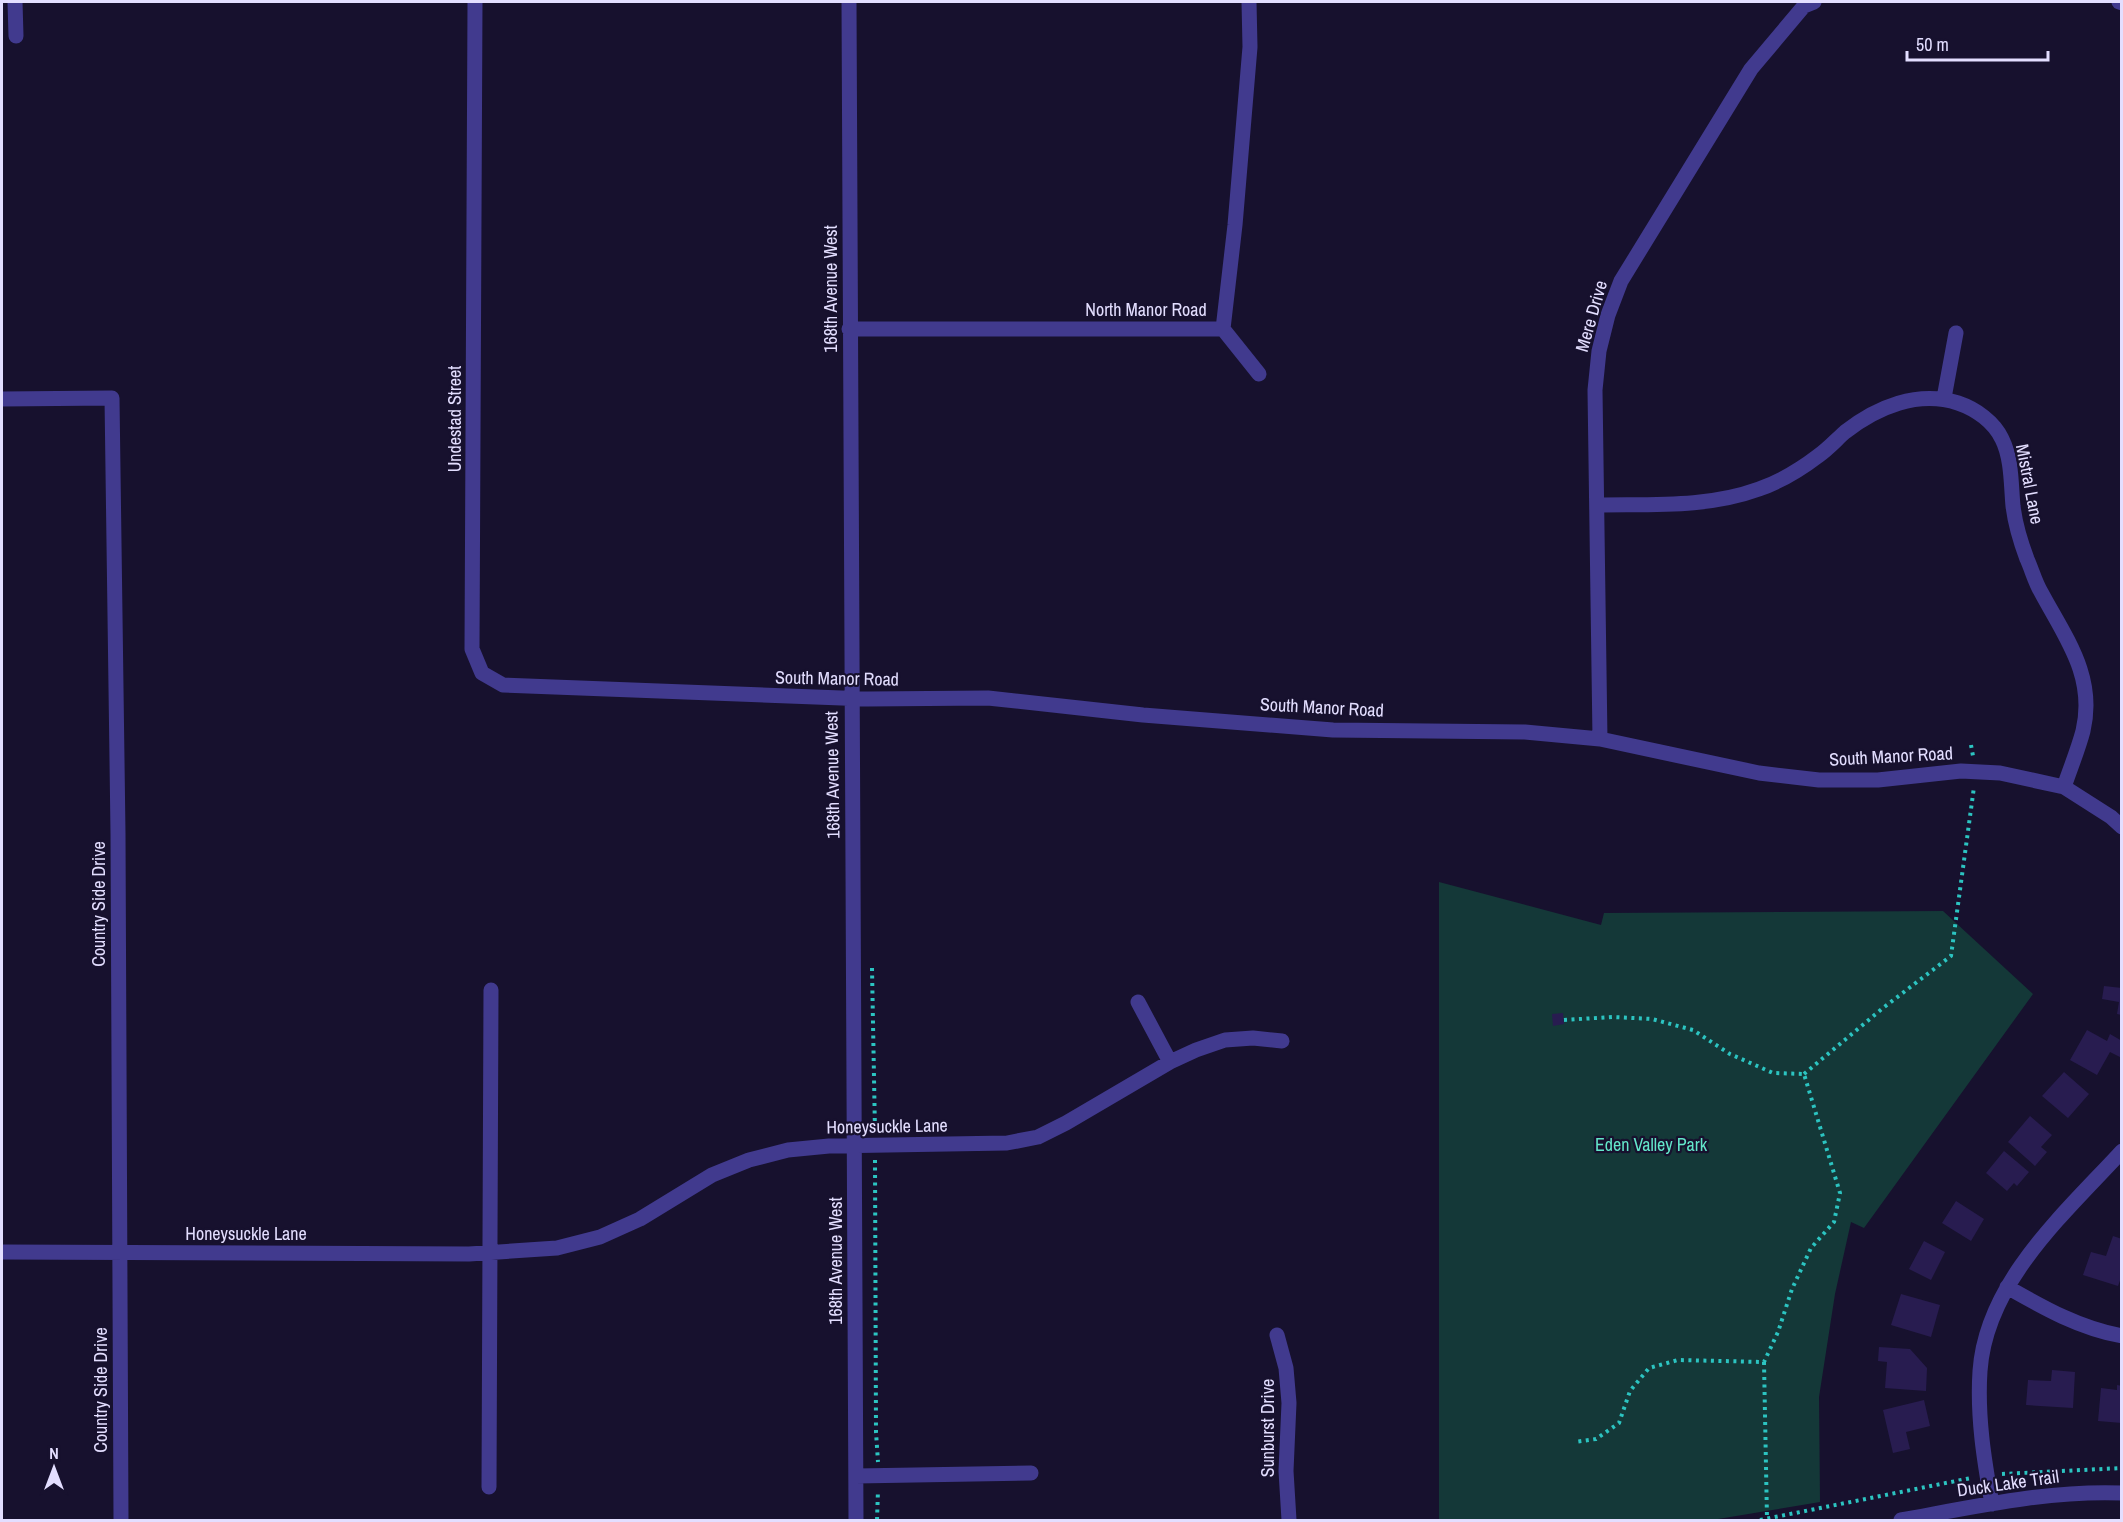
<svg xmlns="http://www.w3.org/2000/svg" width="2123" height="1522" viewBox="0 0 2123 1522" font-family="'Archivo Narrow',sans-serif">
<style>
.green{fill:#143838}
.building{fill:#281c50}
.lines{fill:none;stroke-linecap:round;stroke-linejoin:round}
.path{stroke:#2cc4c1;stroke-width:4;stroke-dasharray:3 4.5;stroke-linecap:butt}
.minor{stroke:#413a8e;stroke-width:15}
.labels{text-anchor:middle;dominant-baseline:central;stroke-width:4.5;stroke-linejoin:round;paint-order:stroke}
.street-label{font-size:18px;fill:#e3deff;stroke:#17112e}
.park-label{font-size:18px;fill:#63e6ca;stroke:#17112e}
</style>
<rect width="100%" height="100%" fill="#17112e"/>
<path class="green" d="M1439,882L1601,925L1604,913L1943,911L2033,994L1864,1228L1851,1222L1835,1294L1819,1397L1820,1502L1712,1520H1439Z"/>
<path class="building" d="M2104,986L2122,988V1015L2117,1014L2119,1002L2102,999Z
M1563,1013L1564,1024L1553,1026L1552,1014Z
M2087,1030L2107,1041L2110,1034L2122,1041V1058L2110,1052L2097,1075L2070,1060Z
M2064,1072L2089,1094L2068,1118L2042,1096Z
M2030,1116L2052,1135L2041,1147L2047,1152L2035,1166L2008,1142Z
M2004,1151L2029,1172L2017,1186L2014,1183L2007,1191L1986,1173Z
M1956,1201L1984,1219L1971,1241L1942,1223Z
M2113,1236L2122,1239V1275L2118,1286L2083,1275L2091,1252L2106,1256Z
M1924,1241L1945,1252L1931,1280L1909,1269Z
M1901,1294L1940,1305L1931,1337L1891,1325Z
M1879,1347L1910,1349L1927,1368L1926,1391L1885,1388L1887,1362L1878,1361Z
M2052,1370L2075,1372L2073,1408L2026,1405L2028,1380L2051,1381Z
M2117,1385L2122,1386V1423L2098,1421L2101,1388L2117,1390Z
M1924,1400L1930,1426L1906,1432L1910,1449L1893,1453L1883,1410Z"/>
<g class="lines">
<path class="path" d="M1971,745L1973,756
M872,968L875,1132
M1564,1020L1612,1017L1652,1019L1693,1030L1730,1054L1773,1073L1804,1074L1840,1193L1834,1222L1811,1248L1792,1289L1778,1332L1764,1362L1678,1360L1649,1368L1630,1391L1619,1423L1596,1439L1574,1442
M1804,1074L1883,1008L1951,956L1974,787
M875,1160L876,1432L878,1462
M1764,1362L1767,1519
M2002,1474L2122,1468
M877,1520L878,1490
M1760,1520L1971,1478"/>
<path class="minor" d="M15,2L16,36
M475,2L472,649L482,673L503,685L868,699L988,698L1143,715L1333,730L1525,732L1600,739L1759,773L1819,780H1878L1961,771L2000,773L2064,787L2111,817L2122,827
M849,2L856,1520
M2119,2L2122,3
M849,329H1223
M1223,329L1235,225L1250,47L1249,2
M1223,329L1259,374
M1944,398L1956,333
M2,399L112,398L118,833L121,1520
M1597,505C1652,504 1707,508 1759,489C1779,482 1801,469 1818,456C1828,449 1836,440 1845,432C1877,407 1918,390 1958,403C1976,409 1994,422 2002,439C2012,459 2011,485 2013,506C2015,523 2021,543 2027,559C2032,570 2035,582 2041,592C2065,637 2096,676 2083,731C2078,750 2070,769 2064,787
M1600,739L1595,390L1599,351L1608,315L1621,281L1751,69L1804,6L1814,2
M1138,1002L1170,1062
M2,1252L469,1254L557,1248L600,1237L640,1219L712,1175L749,1160L788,1150L829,1146L1007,1143L1038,1137L1066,1123L1170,1062L1196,1050L1225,1040L1253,1038L1282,1041
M2007,1287C2044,1308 2079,1328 2122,1336
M1277,1335L1286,1368L1289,1403L1286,1471L1289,1520
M856,1476L1031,1473
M489,1487L491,990
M1992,1504C1984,1460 1977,1416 1980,1371C1986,1282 2065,1213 2122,1151
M1901,1520C1973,1507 2048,1490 2122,1493"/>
</g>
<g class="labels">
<g class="street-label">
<text transform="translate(830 289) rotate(-90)">168th Avenue West</text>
<text x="1146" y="309">North Manor Road</text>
<text transform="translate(1591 316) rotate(-74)">Mere Drive</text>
<text transform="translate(454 419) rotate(-90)">Undestad Street</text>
<text transform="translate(2030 484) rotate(79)">Mistral Lane</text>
<text transform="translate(837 678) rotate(1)">South Manor Road</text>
<text transform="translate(1322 707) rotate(3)">South Manor Road</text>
<text transform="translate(1891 756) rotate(-3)">South Manor Road</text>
<text transform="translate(832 775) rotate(-91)">168th Avenue West</text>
<text transform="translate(98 904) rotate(-90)">Country Side Drive</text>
<text transform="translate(887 1126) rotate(-1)">Honeysuckle Lane</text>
<text x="246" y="1233">Honeysuckle Lane</text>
<text transform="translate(835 1261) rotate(-90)">168th Avenue West</text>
<text transform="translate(100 1390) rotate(-90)">Country Side Drive</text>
<text transform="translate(1267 1428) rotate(-90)">Sunburst Drive</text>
<text transform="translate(2008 1483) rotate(-8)">Duck Lake Trail</text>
</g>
<g class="park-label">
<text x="1651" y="1144">Eden Valley Park</text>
</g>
</g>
<rect width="2123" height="1522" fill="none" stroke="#e3deff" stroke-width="6"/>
<g transform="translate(54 1468)" stroke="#17112e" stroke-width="4.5" paint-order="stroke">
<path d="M0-4.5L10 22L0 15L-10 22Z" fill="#e3deff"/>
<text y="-9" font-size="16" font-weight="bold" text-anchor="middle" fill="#e3deff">N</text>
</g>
<path d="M1907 51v9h141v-9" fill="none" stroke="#e3deff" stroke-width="3"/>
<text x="1916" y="51" font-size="18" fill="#e3deff" stroke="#17112e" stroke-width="4.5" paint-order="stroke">50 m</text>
</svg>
